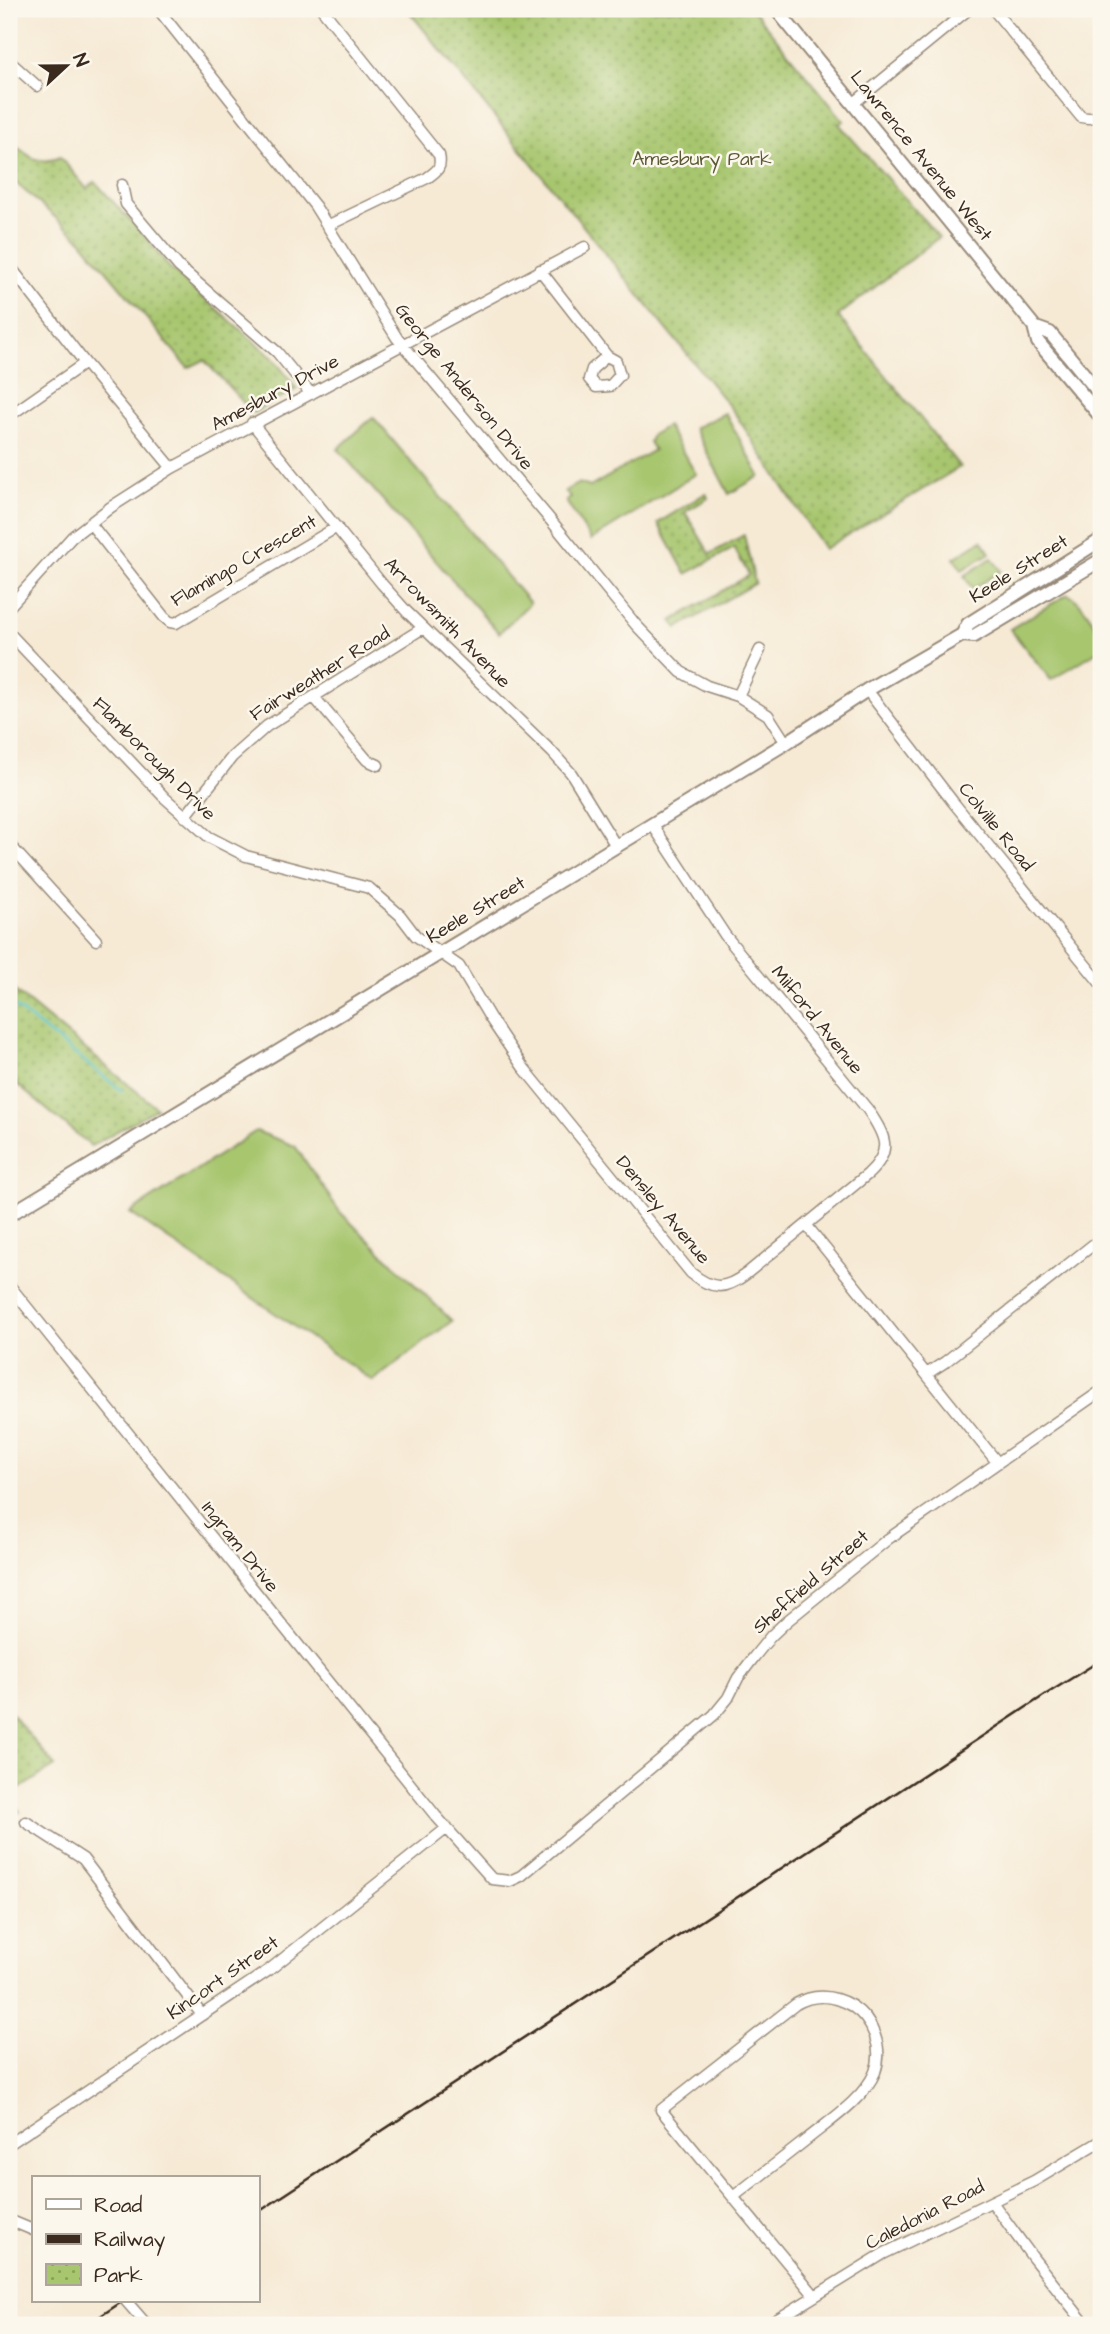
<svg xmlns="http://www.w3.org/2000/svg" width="1110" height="2334" viewBox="0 0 1110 2334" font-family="'Architects Daughter',sans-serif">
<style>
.green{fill:#a7c66e;stroke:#717846;stroke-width:2}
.park{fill:url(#park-dots);stroke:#717846;stroke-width:2}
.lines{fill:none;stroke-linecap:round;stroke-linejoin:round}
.stream{stroke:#56c4cb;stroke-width:2.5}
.minor-casing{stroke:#988a7a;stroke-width:13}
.major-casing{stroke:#988a7a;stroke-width:16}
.minor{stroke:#fff;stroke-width:10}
.major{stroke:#fff;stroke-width:12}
.rail{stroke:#3b2a1e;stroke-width:2.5}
.labels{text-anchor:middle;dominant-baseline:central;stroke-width:5;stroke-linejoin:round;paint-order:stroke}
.street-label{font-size:19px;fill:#3b2a1e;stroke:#fbf7ec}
.park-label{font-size:19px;fill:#5b5936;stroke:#fbf7ec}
</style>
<defs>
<pattern id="park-dots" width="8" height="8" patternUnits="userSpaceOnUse" patternTransform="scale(1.75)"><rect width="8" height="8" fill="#a7c66e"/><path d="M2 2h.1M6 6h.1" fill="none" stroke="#89a15a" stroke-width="1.8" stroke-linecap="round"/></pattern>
</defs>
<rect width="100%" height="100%" fill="#fbf7ec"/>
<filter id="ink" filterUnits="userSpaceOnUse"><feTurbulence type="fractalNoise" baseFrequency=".0143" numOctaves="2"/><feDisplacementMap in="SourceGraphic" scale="14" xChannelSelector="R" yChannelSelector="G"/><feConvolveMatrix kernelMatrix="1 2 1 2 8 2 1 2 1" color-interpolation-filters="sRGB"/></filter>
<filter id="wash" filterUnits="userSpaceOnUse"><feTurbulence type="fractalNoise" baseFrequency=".00686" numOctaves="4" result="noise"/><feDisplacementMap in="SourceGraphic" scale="28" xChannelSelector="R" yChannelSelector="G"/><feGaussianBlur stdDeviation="1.57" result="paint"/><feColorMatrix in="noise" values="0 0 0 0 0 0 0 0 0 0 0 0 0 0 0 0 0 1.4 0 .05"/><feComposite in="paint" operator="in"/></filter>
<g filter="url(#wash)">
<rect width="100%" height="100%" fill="#f6ead5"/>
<path class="green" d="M725,413L760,476L729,494L694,428Z
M373,417L530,603L499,633L338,449Z
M667,426L696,474L591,540L566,501L571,498L565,491L579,483L590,487L654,450L649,442L652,435Z
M982,540L990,553L962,570L954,558Z
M992,558L1001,571L973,589L964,576Z
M1068,594C1085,604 1101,630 1101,649L1051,680L1010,629Z
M256,1131L295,1146L340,1212L452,1321L373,1381L130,1213Z"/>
<path class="park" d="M407,9H752L844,121L839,124L939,237L838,316L960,467L824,549L734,412Z
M9,140C26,154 37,167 60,157L87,189L95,182L149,241L170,268L273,358L297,389L253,413L204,360L188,368L80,239L9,177Z
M706,493L708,498L685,512L710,554L744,535L755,583L678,628L672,621L749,575L734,548L686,574L658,523Z
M9,986L11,988L157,1108L91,1146L9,1078Z
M9,1711L55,1766L10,1795L20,1812L9,1813Z"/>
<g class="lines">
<path class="stream" d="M9,1002L122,1091"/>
</g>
</g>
<g filter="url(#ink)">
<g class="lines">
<g class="minor-casing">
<path id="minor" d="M158,9L315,206L397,338L553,523L636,625L681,672L707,686L738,696L768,715L786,743
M322,9L439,155C442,168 437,171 427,178L327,226
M993,9L1081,117C1090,119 1095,118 1101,112
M9,61L37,86
M854,103L969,9
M122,185L126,204L179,267L277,352L311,394
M9,265L85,363L172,468
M540,270L607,356L592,369L589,379L596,387L610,386L620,375L616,361L607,356
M9,416L85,363
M252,423L382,584L407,612L552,752L571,773L616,846
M90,523L164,617L170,622L176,623L337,527
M9,607L72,537L111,507L172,468L585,247
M9,633L165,798L209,837L246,856L369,888L400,915L416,936L459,966L490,1018L523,1067L691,1273C712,1290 725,1290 746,1274L868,1174C893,1151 886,1137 868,1110L725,935L652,824
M867,690L953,802L1101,984
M738,696L760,650
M314,697L367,760L378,765
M185,817L232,757L267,726L423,628
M9,844L96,940
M807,1226L997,1462
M9,1285L435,1815L492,1879L510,1881L521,1876L714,1715L728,1698L738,1678L754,1657L771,1636L787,1621L888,1539L1101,1391
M928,1373L945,1362L1099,1240
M26,1822L83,1859L202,2015
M9,2144L269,1970L447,1828
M733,2197C757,2178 782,2159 806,2140C828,2122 864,2099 875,2072C884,2048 873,2020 852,2006C833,1995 815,1993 796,2004L661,2110L815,2296
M992,2202L1033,2258L1086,2325
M9,2220L33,2230
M126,2301L147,2325
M768,2325L883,2254L1034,2181L1101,2141"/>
</g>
<g class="major-casing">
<path id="major" d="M776,9L1034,326L1038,342L1101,417
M1036,328L1050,333L1101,395
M962,635L974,636L1101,560
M9,1215L536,895L786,743L867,690L962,635L968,624L1101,540"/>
</g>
<use href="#minor" class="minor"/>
<use href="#major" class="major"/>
<path class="rail" d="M257,2213L1048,1693L1101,1660
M87,2325L123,2301"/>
</g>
</g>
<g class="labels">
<g class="street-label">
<text transform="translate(921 156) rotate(51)">Lawrence Avenue West</text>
<text transform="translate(464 387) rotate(51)">George Anderson Drive</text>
<text transform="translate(275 393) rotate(-28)">Amesbury Drive</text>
<text transform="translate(244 561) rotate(-30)">Flamingo Crescent</text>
<text transform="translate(1019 569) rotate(-32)">Keele Street</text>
<text transform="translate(447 623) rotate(46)">Arrowsmith Avenue</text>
<text transform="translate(320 674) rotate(-32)">Fairweather Road</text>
<text transform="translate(154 759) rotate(45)">Flamborough Drive</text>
<text transform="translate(996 827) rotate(51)">Colville Road</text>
<text transform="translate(476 910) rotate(-31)">Keele Street</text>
<text transform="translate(817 1020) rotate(51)">Milford Avenue</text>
<text transform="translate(663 1210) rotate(50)">Densley Avenue</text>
<text transform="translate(240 1547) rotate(51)">Ingram Drive</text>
<text transform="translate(811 1582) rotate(-41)">Sheffield Street</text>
<text transform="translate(223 1978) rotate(-35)">Kincort Street</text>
<text transform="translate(925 2215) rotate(-27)">Caledonia Road</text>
</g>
<g class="park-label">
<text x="702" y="159">Amesbury Park</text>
</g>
</g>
<rect width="1110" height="2334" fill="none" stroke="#fbf7ec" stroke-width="35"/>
<rect x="32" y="2176" width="228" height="126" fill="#fbf7ec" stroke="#aea59a" stroke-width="2"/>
<rect x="46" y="2199" width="35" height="10" fill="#ffffff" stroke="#aea59a" stroke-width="2"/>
<text x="94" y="2212" font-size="21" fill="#3b2a1e">Road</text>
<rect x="46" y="2234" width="35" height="10" fill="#3b2a1e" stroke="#aea59a" stroke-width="2"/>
<text x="94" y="2246" font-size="21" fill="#3b2a1e">Railway</text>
<rect x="46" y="2264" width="35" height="21" fill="url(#park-dots)" stroke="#aea59a" stroke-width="2"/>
<text x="94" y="2282" font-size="21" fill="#3b2a1e">Park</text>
<g transform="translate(66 66) rotate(68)" stroke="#fbf7ec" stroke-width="5" paint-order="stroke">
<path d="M0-5L12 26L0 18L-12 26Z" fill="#3b2a1e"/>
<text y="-10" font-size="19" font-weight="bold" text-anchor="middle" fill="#3b2a1e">N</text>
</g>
</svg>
